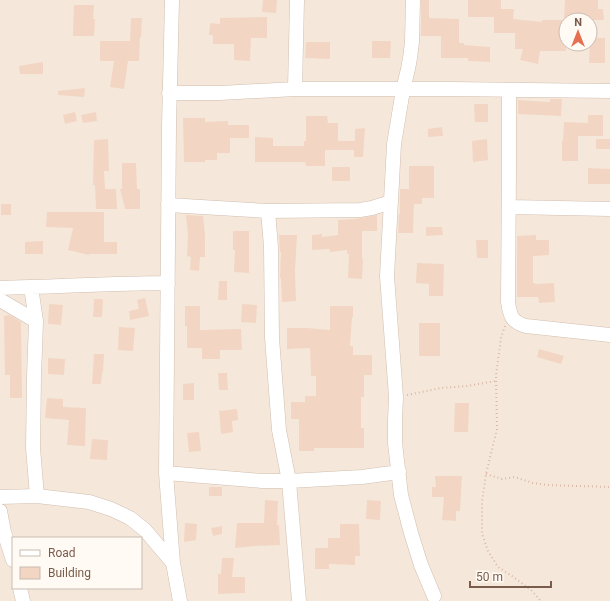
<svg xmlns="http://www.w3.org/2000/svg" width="610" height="601" viewBox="0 0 610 601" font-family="Roboto,sans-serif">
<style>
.residential{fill:#f5e8da;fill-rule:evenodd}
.building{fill:#f3d5c3}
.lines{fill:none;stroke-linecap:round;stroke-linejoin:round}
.minor-casing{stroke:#d1beb0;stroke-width:15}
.path{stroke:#d9b8a5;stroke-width:2;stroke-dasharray:1 3;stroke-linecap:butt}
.minor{stroke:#fff;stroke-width:14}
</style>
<rect width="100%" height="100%" fill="#fdf6ec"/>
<path class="residential" d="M0,0H610V601H0ZM566,20H590V44H566ZM13,538H141V588H13Z"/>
<path class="building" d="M263,0H277L276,13L262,12Z
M421,0H429V18L459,19V43H464V45L490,47V62L468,61V58H441V36H421Z
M468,0H501V9H514L513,19L542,22V20H564L565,0H598V9H603L604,20H566V51H540L538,64L520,60L523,49H515V33H494V17H468Z
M74,5H94L93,19H95L94,36H73Z
M267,17V38H251L250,61L234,60V44H213V35H209L210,23L220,24V18Z
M131,18H142L141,37H140L139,61H128L124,89L110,87L114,61H100V41H130Z
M590,38H605V63H589Z
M372,41H391L390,58H372Z
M306,42H330V59L305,58Z
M43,62V74H20L19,66Z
M85,88L84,97L58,95V91Z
M550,99H562L561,116L518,114V100L550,102Z
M474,104H488V122H475Z
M75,112L77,121L65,124L63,115Z
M96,112L97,121L83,123L81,115Z
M588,115H603V136H578V161H562V141H563L564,122L588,123Z
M306,116H327L328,123H338V141H355V129L365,128L363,157H354V150H325V166H306L305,162H255V137L273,138V146H304V141H306Z
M183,118H205V122L228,121V125H249V138H230V153H217V160H205V162H184Z
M442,127L443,136L428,137V129Z
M108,139L109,171H104L105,189H116L117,209H96L95,185H93L94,140Z
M487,139L488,160L473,162L472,141Z
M596,139H610V149H596Z
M122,163H136L137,189H140V209H125L120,189H122Z
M409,166H434V198H422V204H414L413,233H398L399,214H400V189H409Z
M332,167H350V181H332Z
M588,168L610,169V184H588Z
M1,204H11V215H1Z
M47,212H104V242H117V254H89V255L68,250L73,228L46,227Z
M186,215L203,216L205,235V257H200L199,271L190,270L191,257L187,256L188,235Z
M377,215V231H362V259H363L362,279L348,278L349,254H347V250L330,252V249L312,250V235L322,234V237L338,235V220L355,219L361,218Z
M426,227H442L443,235L426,236Z
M233,231H249V273L234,272L235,250H233Z
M279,235H297L295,271L296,301L282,302L281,278H280L281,252H280Z
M536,235V240H549V255L533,256V283H535V284L554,283L555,302L539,303L538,297H517V236Z
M476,240H488V258H477Z
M43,241V254H25V242Z
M417,263L444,264L443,296H429V284L416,283Z
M219,281H227V300H218Z
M145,298L149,316L130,320L129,311L139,309L137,300Z
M94,299H103L102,317H93Z
M49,304L63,305L61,325L48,324Z
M242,304L257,305L256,323L241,322Z
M185,306H200V330L241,329L242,350H220V359H202V348H187V326H185Z
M330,306H353V317H352L350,346H353V355H372V375H364V397H361V428H364V448H314V451H299V419H291V402H305V396H316V376H311L310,348L287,349V328H307L330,330Z
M10,315L21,322L22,398H10V375H5L4,316Z
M419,323H440V356H419Z
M119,327L135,328L133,351L118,350Z
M539,349L564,356L561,364L537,357Z
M94,354H104L103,372H102L101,384H92Z
M48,358L65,359L64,375L48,374Z
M218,373H227L228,390H219Z
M194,383V400H183V384Z
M47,398L63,399V407L86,408L85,446L67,445L69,420L45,418Z
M455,403H469L468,432H454Z
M237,409L238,420L232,421L233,432L221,434L219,411Z
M199,432L201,451L189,452L187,433Z
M92,439L108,440L107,460L90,459Z
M435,476H462L460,511H456V521L442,520L444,497H432V487H436Z
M209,487H222V496H209Z
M265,500L278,501L277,525H279L280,545L255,546L235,548L237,523H264Z
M367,500L381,501L380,520L366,519Z
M185,523L197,524L196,540L184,542Z
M340,524H359L360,556H355V565L329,564V569H315V548H328V538H340Z
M222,526V534L213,536L211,528Z
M222,558H234L232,577H245V593L218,594V574H221Z"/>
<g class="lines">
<g class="minor-casing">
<path id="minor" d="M172,0L169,126L166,473L173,563L180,601
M413,0L412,42L410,58L408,69L403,90L394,144L387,276L396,397L395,420V443L401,495L411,533L421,565L434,596
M295,89L297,0
M509,90V170L508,302C510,315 511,322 526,326L610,335
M169,93H220L295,89H450L610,91
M168,205L268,211L360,210L372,208L391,202
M509,207L610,209
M268,211L271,247L272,338L279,430L289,481L299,601
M31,287L36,321
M0,288C56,287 112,283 168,283
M0,300L36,321L34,377L33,448L37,496
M166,473L262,481H289L362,477L399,472
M0,497L37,496L89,502L111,509L130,518L145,530L173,563
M0,511L4,532L13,560
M20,588L23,601"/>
</g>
<path class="path" d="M505,326L501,338L496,375L497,429L486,474L482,502V534L488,551L498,567L512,576L531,590L541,601
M407,395L441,388L467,386L496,381
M486,474L502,479L515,477L533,483L548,485L610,487"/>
<use href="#minor" class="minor"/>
</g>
<rect x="12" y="537" width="130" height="52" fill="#fffaf3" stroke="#cabbb1"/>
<rect x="20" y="550" width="20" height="6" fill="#ffffff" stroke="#cabbb1"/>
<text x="48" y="557" font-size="12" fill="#7a5c4d">Road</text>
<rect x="20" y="567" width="20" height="12" fill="#f3d5c3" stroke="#cabbb1"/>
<text x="48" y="577" font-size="12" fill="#7a5c4d">Building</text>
<g transform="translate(578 32)"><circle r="19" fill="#fffaf3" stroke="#cabbb1"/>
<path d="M0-3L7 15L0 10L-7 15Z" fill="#e76f51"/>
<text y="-6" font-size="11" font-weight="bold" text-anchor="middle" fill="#7a5c4d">N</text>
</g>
<path d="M470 581v6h81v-6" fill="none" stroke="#7a5c4d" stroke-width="2"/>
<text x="476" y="581" font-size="12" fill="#7a5c4d" stroke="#fffaf3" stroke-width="3" paint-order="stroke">50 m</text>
</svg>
